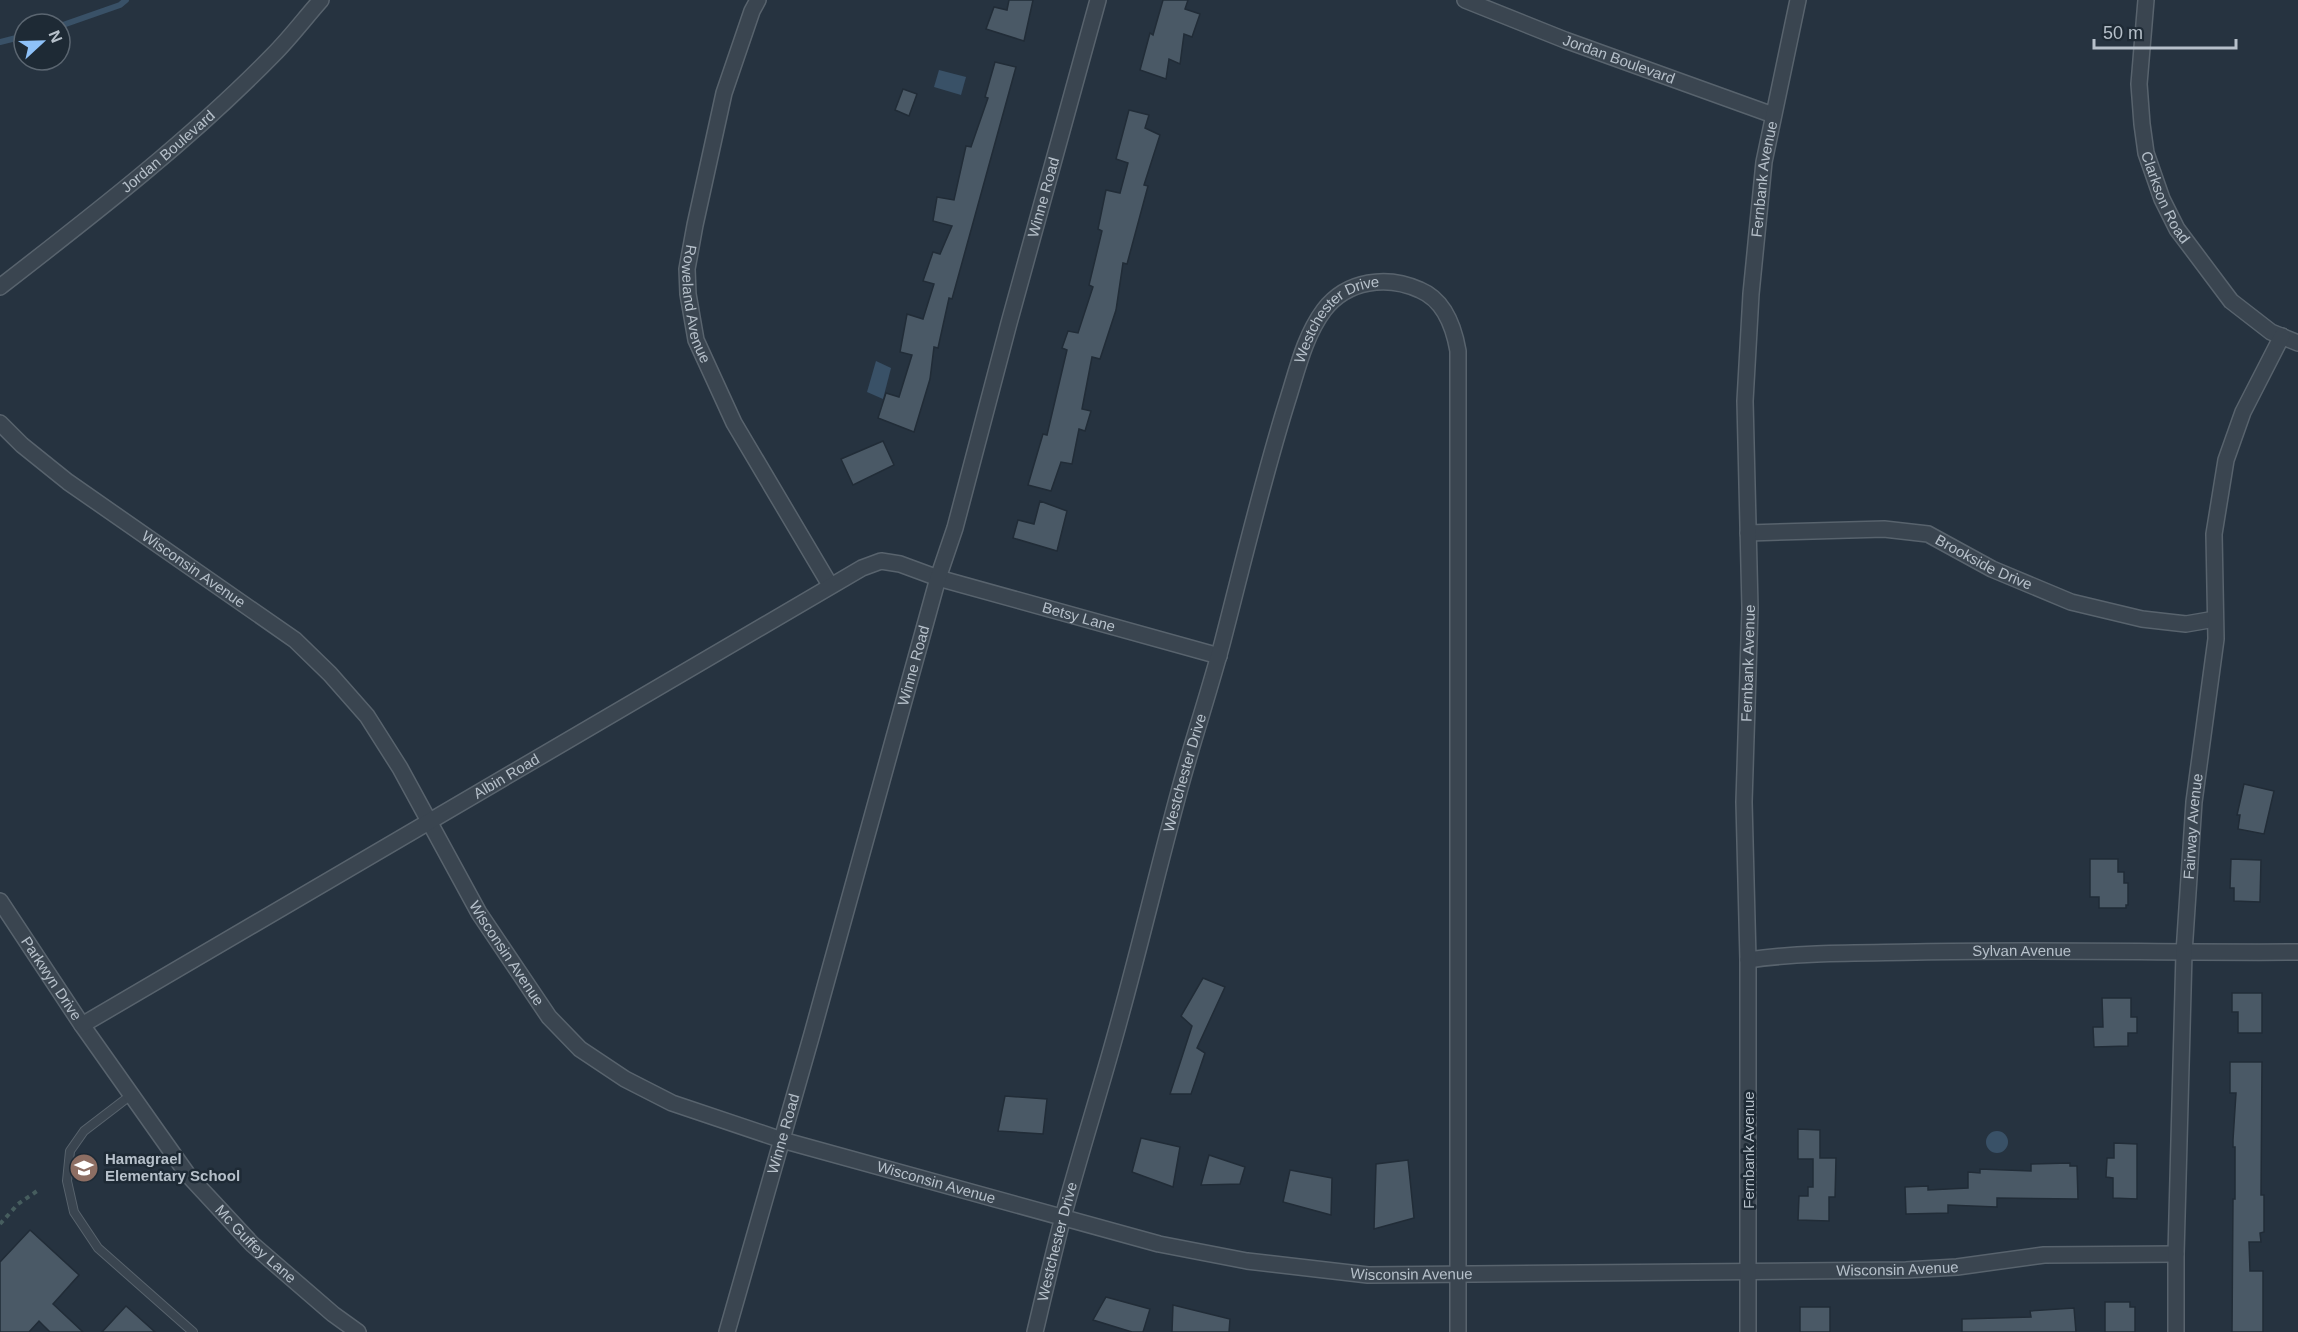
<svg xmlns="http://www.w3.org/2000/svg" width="2298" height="1332" viewBox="0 0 2298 1332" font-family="Helvetica,sans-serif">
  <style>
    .water { fill: #395167 }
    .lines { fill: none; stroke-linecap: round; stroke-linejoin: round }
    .stream { stroke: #395167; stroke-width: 6 }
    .building { fill: #4a5966; stroke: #212c37; stroke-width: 1.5 }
    .lane-casing { stroke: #58636d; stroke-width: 10 }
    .street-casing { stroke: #58636d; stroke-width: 18 }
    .path { stroke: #465d5e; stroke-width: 4; stroke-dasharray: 4.5 4.5; stroke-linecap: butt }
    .lane { stroke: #3a4550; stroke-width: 8 }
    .street { stroke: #3a4550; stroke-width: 15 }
    .labels { text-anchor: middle; stroke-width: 5; stroke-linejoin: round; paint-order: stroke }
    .street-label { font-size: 15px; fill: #b6c0ca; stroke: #1e2a35 }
    .poi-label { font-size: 15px; font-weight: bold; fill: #b6c0ca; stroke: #1e2a35; text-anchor: start }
  </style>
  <rect width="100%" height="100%" fill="#263340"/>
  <!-- water -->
  <g class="water">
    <polygon points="939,70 966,77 961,95 934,87"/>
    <polygon points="876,361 891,368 883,399 867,392"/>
    <circle cx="1997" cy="1142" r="11"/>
  </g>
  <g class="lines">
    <!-- stream -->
    <g class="stream">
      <polyline points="60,26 120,5 126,0"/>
      <polyline points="0,42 24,36"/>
    </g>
  </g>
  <!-- building -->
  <g class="building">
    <polygon points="1009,0 1033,0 1024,41 986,29 994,7 1007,10"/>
    <polygon points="1163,0 1188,0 1185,9 1200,14 1192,37 1184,34 1180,64 1169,59 1166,79 1140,70 1150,33 1153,35"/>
    <polygon points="995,62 1016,67 952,299 949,298 938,348 934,347 930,379 914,432 878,418 886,393 899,397 912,355 900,352 907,314 923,319 934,284 923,281 933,252 940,254 952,226 933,221 937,197 954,200 966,146 971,147 988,98 985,97"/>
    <polygon points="903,89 917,94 909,116 895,110"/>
    <polygon points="1129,110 1149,115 1145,128 1160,135 1144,185 1148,186 1127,264 1123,263 1116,310 1100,359 1092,357 1082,409 1091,411 1085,431 1079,429 1072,464 1061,462 1051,491 1028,485 1043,434 1047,435 1067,350 1062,348 1068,331 1078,333 1093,287 1089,285 1102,231 1098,229 1106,190 1120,193 1128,163 1116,159"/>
    <polygon points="883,441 894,465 853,485 841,459"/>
    <polygon points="1040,501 1067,511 1057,551 1013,538 1018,520 1034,524"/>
    <polygon points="2244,784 2274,791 2264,834 2238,829 2240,815 2237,815"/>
    <polygon points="2090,859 2118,859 2118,872 2124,872 2124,883 2128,883 2128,905 2126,905 2126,908 2099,908 2099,897 2090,897"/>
    <polygon points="2231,859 2261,860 2260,902 2234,901 2234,888 2230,888"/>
    <polygon points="1203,978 1225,987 1197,1048 1205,1053 1191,1094 1170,1094 1192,1026 1181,1016"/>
    <polygon points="2232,993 2262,993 2262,1033 2238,1033 2238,1012 2232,1012"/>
    <polygon points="2102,998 2131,998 2131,1017 2137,1017 2137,1033 2128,1033 2128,1046 2094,1047 2093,1027 2103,1027"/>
    <polygon points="2230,1062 2262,1062 2261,1195 2264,1195 2264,1232 2260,1233 2261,1242 2249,1242 2250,1271 2263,1271 2263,1332 2232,1332 2233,1199 2235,1199 2235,1147 2233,1147 2233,1140 2236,1093 2230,1093"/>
    <polygon points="1005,1096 1047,1099 1043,1134 998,1131"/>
    <polygon points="1798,1129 1820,1130 1820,1158 1836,1158 1835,1197 1829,1197 1829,1221 1798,1220 1799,1196 1808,1196 1808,1187 1813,1187 1813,1159 1798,1159"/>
    <polygon points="1141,1138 1180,1147 1173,1187 1132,1172"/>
    <polygon points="2114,1143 2137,1144 2137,1199 2113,1198 2113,1178 2106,1177 2107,1158 2114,1158"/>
    <polygon points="1209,1155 1245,1167 1240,1184 1201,1185"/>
    <polygon points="1408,1160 1414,1218 1374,1229 1376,1164"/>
    <polygon points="2070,1163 2070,1166 2077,1166 2078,1199 1997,1198 1997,1207 1948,1205 1948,1213 1906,1214 1905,1187 1928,1186 1928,1190 1968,1188 1968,1172 1980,1173 1980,1169 2031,1171 2031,1164"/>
    <polygon points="1290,1170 1332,1178 1331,1215 1283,1202"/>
    <polygon points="30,1230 79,1275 53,1304 83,1332 50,1332 39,1321 29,1332 0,1332 0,1262"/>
    <polygon points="1106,1297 1150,1309 1143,1332 1132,1332 1093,1320"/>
    <polygon points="2105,1302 2130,1302 2130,1307 2135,1307 2135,1332 2105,1332"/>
    <polygon points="1173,1305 1230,1319 1229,1332 1172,1332"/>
    <polygon points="126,1306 155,1332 102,1332"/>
    <rect x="1800" y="1307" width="30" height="25"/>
    <polygon points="2074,1308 2076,1332 1962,1332 1962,1319 2031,1317 2030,1311"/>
  </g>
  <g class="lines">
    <!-- lane casing -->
    <g class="lane-casing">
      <polyline id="lane" points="131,1095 84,1131 70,1151 67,1181 74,1212 98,1248 193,1332"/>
    </g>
    <!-- street casing -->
    <g class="street-casing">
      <g id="street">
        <path id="s1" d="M758,0L752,11L724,93L695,225L687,269L688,294L696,340L734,423L830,585"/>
        <path id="s2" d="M1465,0L1565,40L1773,115"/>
        <path id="s3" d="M2146,0L2139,84L2142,124L2146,153L2162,199L2177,229L2231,301L2271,332L2298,343"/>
        <path id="s4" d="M0,287C94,214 190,140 273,55C290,38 305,18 321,0"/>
        <path id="s5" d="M0,423L22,445L68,482L295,640L330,674L367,716L400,768L479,913L549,1017L580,1049L625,1079L672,1103L782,1140L1159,1244L1247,1261L1368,1275L1906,1270L1957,1267L2044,1255L2176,1254"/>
        <path id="s6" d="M1748,533L1884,529L1928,534L1992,569L2071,602L2142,619L2186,624L2215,619"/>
        <path id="s7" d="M0,901L82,1025L188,1175L252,1244L333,1314L358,1332"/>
        <path id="s8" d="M1748,960C1804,952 1860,953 1916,952C2043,949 2171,953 2298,952"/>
        <path id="s9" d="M82,1025L862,568L881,561L900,564L938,578L1219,656"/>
        <path id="s10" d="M727,1332L812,1034L938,578L955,528L1009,323L1098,0"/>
        <path id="s11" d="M1035,1332C1044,1294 1053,1255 1063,1217C1081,1150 1102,1085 1120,1018C1141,942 1159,865 1180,788C1193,740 1209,692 1222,644C1243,563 1262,482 1287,402C1297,371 1304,337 1324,310C1347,280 1387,275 1420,290C1444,300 1454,328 1458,351V1332"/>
        <path id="s12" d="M1748,1332V960L1744,802L1750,608L1745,401L1751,294L1764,162L1798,0"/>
        <path id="s13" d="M2176,1332V1254L2184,953L2194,802L2216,639L2214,534L2226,460L2243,412L2282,336"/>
      </g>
    </g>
    <!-- path -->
    <polyline class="path" points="0,1224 18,1204 37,1191"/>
    <!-- lane -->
    <use href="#lane" class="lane"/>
    <!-- street -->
    <use href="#street" class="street"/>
  </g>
  <!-- icons -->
  <defs>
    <g id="school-disc" transform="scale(1.5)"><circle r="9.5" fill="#8d6e63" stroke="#1e2a35"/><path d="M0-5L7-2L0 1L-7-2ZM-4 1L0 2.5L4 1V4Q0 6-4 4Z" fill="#fff"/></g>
  </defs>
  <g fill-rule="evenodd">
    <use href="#school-disc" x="84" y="1168"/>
  </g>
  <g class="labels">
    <!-- street labels -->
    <g class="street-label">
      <text dy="5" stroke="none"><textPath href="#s2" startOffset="165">Jordan Boulevard</textPath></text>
      <text dy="5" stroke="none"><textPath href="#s4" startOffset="216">Jordan Boulevard</textPath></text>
      <text dy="5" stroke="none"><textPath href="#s12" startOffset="1154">Fernbank Avenue</textPath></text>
      <text dy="5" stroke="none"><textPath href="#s3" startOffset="202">Clarkson Road</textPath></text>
      <text dy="5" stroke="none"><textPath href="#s10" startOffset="1178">Winne Road</textPath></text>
      <text dy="5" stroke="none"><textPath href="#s1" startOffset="315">Roweland Avenue</textPath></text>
      <text dy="5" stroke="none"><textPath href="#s11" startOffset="1066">Westchester Drive</textPath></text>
      <text dy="5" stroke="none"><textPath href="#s6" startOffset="243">Brookside Drive</textPath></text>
      <text dy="5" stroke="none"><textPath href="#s5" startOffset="243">Wisconsin Avenue</textPath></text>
      <text dy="5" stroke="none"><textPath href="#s9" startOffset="1130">Betsy Lane</textPath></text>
      <text dy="5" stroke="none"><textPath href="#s12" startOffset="669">Fernbank Avenue</textPath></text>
      <text dy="5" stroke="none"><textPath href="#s10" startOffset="692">Winne Road</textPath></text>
      <text dy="5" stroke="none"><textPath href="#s11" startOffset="579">Westchester Drive</textPath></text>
      <text dy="5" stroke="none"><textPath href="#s9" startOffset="492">Albin Road</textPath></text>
      <text dy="5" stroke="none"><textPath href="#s13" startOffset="506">Fairway Avenue</textPath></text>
      <text dy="5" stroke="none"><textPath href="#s8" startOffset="274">Sylvan Avenue</textPath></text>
      <text dy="5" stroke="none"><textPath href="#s5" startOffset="747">Wisconsin Avenue</textPath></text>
      <text dy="5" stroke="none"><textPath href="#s7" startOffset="93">Parkwyn Drive</textPath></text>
      <text dy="5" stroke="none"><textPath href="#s10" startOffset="206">Winne Road</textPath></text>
      <text transform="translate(1749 1150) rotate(-90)" y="5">Fernbank Avenue</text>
      <text dy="5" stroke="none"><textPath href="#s5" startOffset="1251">Wisconsin Avenue</textPath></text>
      <text dy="5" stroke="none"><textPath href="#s11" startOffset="93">Westchester Drive</textPath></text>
      <text dy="5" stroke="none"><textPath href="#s7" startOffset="429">Mc Guffey Lane</textPath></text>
      <text dy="5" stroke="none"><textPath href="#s5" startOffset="2223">Wisconsin Avenue</textPath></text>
      <text dy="5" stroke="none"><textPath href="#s5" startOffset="1737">Wisconsin Avenue</textPath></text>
    </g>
    <!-- poi labels -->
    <g class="poi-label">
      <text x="105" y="1164">Hamagrael<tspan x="105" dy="17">Elementary School</tspan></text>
    </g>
  </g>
  <!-- north arrow -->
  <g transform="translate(42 42) rotate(68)"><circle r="28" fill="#1e2a35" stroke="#5b6671" stroke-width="1.5"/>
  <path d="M0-4.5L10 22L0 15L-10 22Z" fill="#8ec1f8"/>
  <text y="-9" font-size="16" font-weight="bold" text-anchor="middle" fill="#b6c0ca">N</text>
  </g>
  <!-- scale -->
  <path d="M2094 39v9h142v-9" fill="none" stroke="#b6c0ca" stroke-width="3"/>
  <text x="2103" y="39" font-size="18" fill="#b6c0ca" stroke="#1e2a35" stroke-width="4.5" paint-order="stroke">50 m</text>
</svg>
